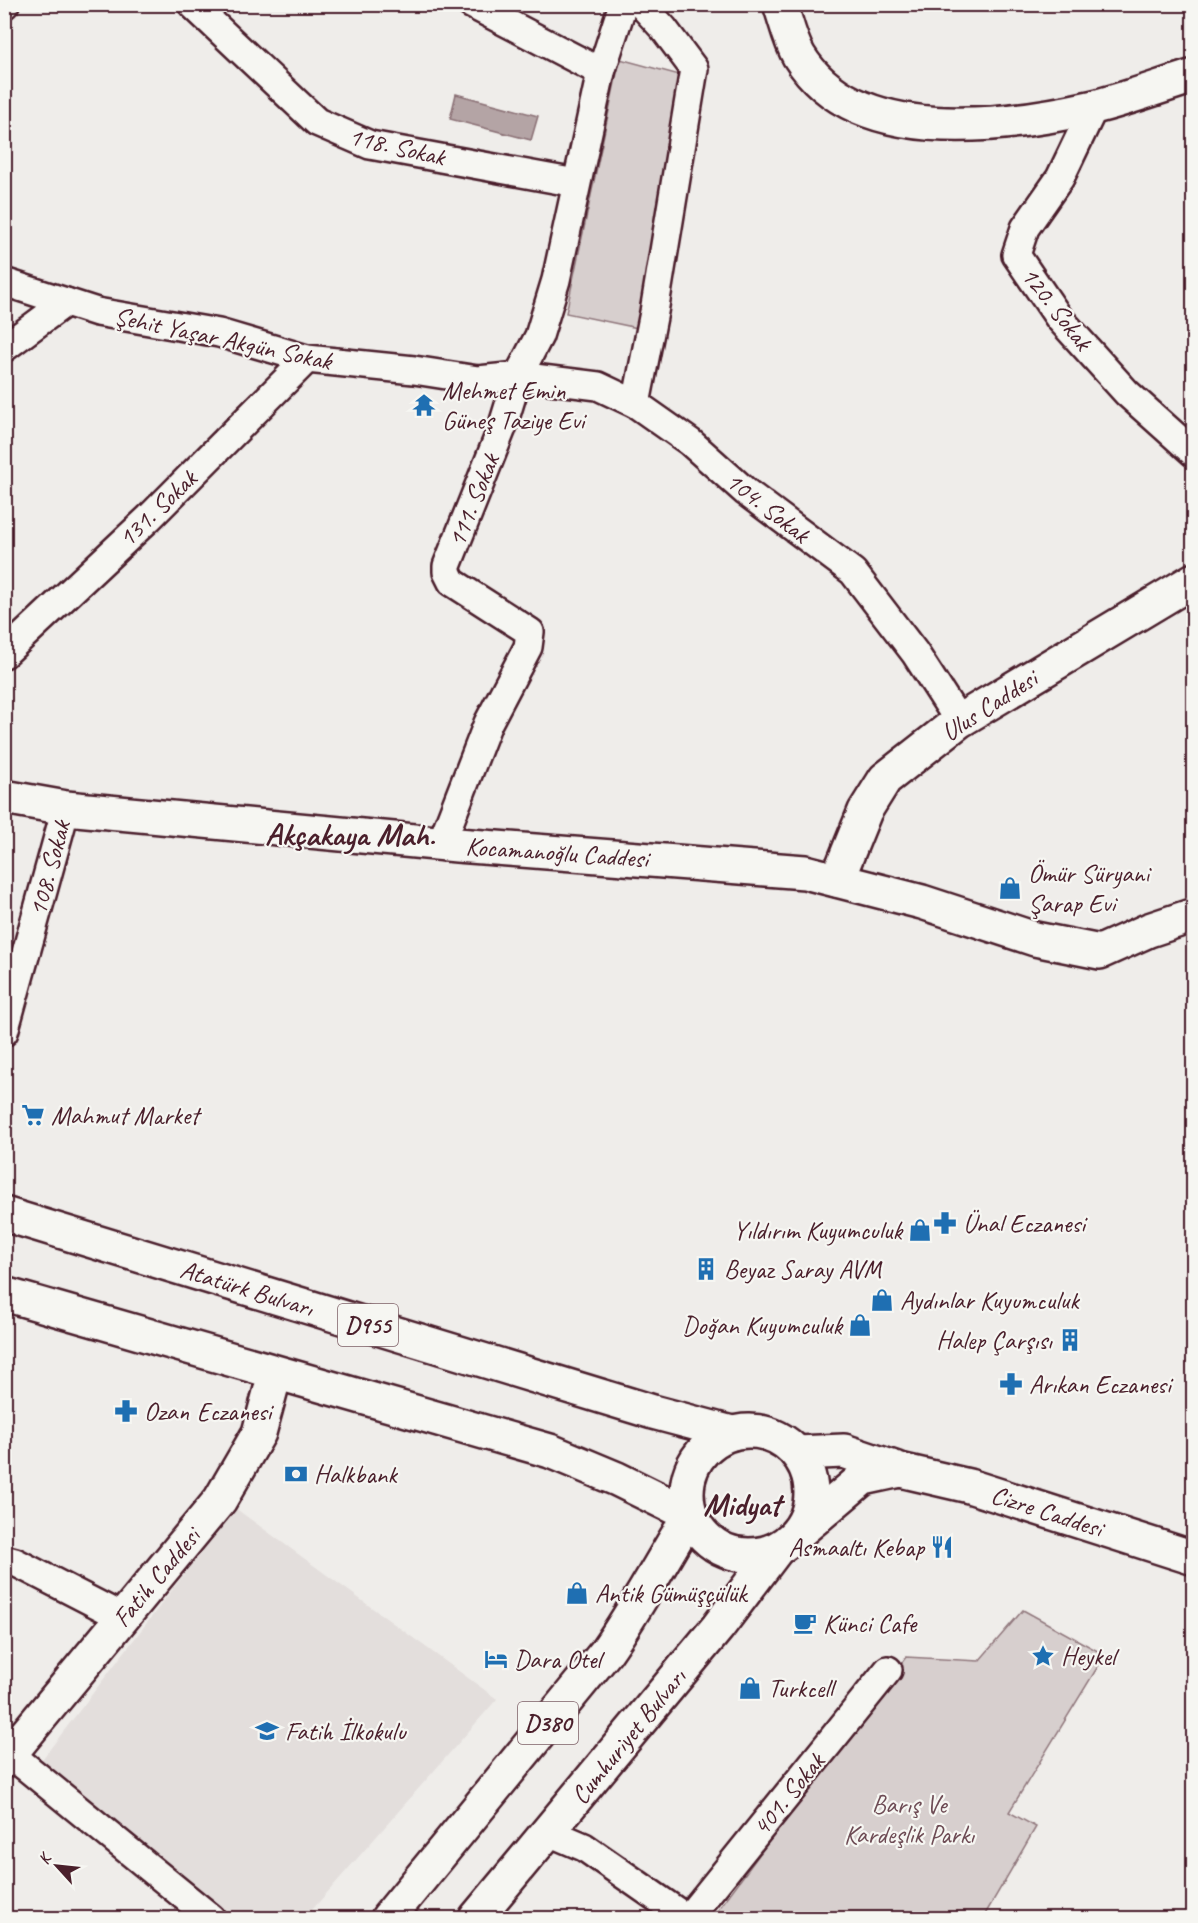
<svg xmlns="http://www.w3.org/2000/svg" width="1198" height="1923" viewBox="0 0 1198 1923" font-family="Caveat,sans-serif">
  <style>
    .built { fill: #e3dedc }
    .green { fill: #d7cfce; stroke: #90777c; stroke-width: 1.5 }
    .water { fill: #b4a4a5; stroke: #8a6f74; stroke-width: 1.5 }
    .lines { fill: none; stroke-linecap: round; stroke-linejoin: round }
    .street-casing { stroke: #4a1f2b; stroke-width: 32 }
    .secondary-casing { stroke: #4a1f2b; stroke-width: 38 }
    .primary-casing { stroke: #4a1f2b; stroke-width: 38 }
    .street { stroke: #f6f6f2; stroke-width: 27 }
    .secondary { stroke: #f6f6f2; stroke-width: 33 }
    .primary { stroke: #f6f6f2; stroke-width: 33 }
    .labels { text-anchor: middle; stroke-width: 4.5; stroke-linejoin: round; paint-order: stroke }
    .shield { fill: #f6f6f2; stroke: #7e6067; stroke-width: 1.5 }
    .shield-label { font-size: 24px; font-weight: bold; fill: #4a1f2b }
    .street-label { font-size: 26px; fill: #4a1f2b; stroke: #f6f6f2 }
    .poi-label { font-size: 26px; fill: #4a1f2b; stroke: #f6f6f2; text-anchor: start }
    .park-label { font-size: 26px; fill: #6d4b54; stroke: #f6f6f2 }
    .district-label { font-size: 32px; font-weight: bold; fill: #4a1f2b; stroke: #f6f6f2 }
  </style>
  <rect width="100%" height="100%" fill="#efedea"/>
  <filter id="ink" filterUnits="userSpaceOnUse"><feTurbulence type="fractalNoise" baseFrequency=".0167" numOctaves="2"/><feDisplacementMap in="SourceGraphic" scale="12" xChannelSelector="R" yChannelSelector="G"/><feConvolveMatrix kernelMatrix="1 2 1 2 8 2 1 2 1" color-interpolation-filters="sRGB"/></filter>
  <g filter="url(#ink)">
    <!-- built -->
    <polygon class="built" points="235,1508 497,1699 305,1918 233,1918 40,1762"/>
    <!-- green -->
    <g class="green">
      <polygon points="620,59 687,77 638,328 566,313"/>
      <polygon points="1023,1610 1105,1655 1009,1812 1036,1827 983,1918 722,1918 715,1914 906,1657 979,1661"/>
    </g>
    <!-- water -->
    <polygon class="water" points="456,94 538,116 531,140 450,119"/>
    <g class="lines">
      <!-- street casing -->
      <g class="street-casing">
        <g id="street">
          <polyline points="192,4 317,122 370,145 576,183"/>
          <polyline points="471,4 601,72"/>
          <polyline points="4,5 5,4"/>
          <polyline points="1094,107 1060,178 1025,228 1016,255 1059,318 1127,393 1194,453"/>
          <polyline points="4,282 97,312 219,333 307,359 414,370 478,380 518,376 598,386 636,404 690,442 746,492 853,572 915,653 959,721"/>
          <polyline points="4,348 66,302"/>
          <polyline points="636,404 654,312 694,69 664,29 641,4"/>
          <polyline points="4,654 149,518 307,359"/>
          <polyline points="441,844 488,723 528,647 530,632 452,582 447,572 447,566 502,428 518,376 539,336 556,280 601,72 623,4"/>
          <polyline points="4,1032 66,808"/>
          <polyline points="4,1559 15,1562 122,1617"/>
          <polyline points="10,1754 211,1918"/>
          <polyline points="549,1832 584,1847 686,1918"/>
          <polyline points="688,1918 888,1670"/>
        </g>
      </g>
      <!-- secondary casing -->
      <g class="secondary-casing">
        <g id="secondary">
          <path d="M780,4C786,21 790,41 799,56C856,148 1005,127 1094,107C1127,99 1161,86 1194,76"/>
          <polyline points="4,797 66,808 457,845 805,872 922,902 1035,939 1100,952 1149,930 1194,915"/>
          <polyline points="837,880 865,811 885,779 959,721 1194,580"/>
          <polyline points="4,1761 220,1500 259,1433 275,1374"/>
        </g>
      </g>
      <!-- primary casing -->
      <g class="primary-casing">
        <g id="primary">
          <polyline points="4,1214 653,1412 732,1433"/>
          <path d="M4,1294L550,1451L617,1479L690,1515C662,1560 637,1608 606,1652L388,1918"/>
          <circle cx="749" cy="1493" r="62"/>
          <polyline points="797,1453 844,1451 900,1470 863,1478 799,1532"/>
          <polyline points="900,1470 969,1486 1194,1558"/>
          <polyline points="476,1918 718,1627 777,1549"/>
        </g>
      </g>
      <!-- street -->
      <use href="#street" class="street"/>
      <!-- secondary -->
      <use href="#secondary" class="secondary"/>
      <!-- primary -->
      <use href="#primary" class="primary"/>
    </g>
  </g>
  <!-- icons -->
  <defs>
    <g id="temple-bare" transform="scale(1.8)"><path d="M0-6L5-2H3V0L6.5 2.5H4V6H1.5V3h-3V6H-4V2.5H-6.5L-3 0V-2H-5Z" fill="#1f6fb2" stroke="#f6f6f2" stroke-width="2.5" paint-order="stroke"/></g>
    <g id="shop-bare" transform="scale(1.8)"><path d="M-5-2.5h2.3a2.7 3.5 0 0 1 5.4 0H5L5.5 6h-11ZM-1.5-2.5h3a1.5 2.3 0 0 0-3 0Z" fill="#1f6fb2" stroke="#f6f6f2" stroke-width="2.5" paint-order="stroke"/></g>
    <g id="supermarket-bare" transform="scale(1.8)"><path d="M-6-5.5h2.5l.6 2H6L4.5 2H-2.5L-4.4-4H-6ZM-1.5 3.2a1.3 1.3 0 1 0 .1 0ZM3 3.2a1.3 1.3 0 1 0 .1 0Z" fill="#1f6fb2" stroke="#f6f6f2" stroke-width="2.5" paint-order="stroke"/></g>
    <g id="pharmacy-bare" transform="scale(1.8)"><path d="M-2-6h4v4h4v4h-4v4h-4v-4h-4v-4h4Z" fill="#1f6fb2" stroke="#f6f6f2" stroke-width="2.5" paint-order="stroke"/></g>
    <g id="building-bare" transform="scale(1.8)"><path d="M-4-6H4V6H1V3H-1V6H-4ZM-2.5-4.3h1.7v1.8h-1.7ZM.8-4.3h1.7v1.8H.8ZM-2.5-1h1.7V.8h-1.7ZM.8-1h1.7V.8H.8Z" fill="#1f6fb2" stroke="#f6f6f2" stroke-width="2.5" paint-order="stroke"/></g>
    <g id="bank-bare" transform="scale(1.8)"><path d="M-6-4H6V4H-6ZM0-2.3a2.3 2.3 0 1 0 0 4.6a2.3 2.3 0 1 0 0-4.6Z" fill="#1f6fb2" stroke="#f6f6f2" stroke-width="2.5" paint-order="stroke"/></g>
    <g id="restaurant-bare" transform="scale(1.8)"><path d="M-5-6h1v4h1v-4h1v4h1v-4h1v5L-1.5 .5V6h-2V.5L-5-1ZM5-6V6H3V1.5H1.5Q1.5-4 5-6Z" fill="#1f6fb2" stroke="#f6f6f2" stroke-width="2.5" paint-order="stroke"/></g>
    <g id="cafe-bare" transform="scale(1.8)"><path d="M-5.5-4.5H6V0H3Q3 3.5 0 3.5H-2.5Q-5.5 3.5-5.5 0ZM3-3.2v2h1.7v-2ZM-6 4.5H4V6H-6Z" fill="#1f6fb2" stroke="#f6f6f2" stroke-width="2.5" paint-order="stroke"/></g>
    <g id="sight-bare" transform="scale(1.8)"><path d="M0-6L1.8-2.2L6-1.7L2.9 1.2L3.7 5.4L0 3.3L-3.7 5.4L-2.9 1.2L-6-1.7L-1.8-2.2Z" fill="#1f6fb2" stroke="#f6f6f2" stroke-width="2.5" paint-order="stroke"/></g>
    <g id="hotel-bare" transform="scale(1.8)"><path d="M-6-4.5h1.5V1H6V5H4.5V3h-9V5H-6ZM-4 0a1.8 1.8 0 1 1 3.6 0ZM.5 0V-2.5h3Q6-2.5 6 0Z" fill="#1f6fb2" stroke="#f6f6f2" stroke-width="2.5" paint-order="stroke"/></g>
    <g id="school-bare" transform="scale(1.8)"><path d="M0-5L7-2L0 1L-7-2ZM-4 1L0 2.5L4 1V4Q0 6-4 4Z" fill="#1f6fb2" stroke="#f6f6f2" stroke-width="2.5" paint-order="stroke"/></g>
  </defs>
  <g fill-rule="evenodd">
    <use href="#temple-bare" x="424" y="405"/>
    <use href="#shop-bare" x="1010" y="888"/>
    <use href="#supermarket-bare" x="33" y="1115"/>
    <use href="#pharmacy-bare" x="945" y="1223"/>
    <use href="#shop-bare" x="920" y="1230"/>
    <use href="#building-bare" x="706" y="1269"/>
    <use href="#shop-bare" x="882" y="1300"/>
    <use href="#shop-bare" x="860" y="1325"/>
    <use href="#building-bare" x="1070" y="1340"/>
    <use href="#pharmacy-bare" x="1011" y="1384"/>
    <use href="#pharmacy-bare" x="126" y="1411"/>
    <use href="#bank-bare" x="296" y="1474"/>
    <use href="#restaurant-bare" x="942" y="1547"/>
    <use href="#shop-bare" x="577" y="1593"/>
    <use href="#cafe-bare" x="805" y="1623"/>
    <use href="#sight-bare" x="1043" y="1656"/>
    <use href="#hotel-bare" x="496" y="1659"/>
    <use href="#shop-bare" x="750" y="1688"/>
    <use href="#school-bare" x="267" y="1731"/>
  </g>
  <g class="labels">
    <!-- shield labels -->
    <g class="shield">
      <rect x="338" y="1304" width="60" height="42" rx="4.5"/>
      <rect x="518" y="1702" width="60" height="42" rx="4.5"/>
    </g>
    <g class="shield-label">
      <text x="368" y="1333">D955</text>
      <text x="548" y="1731">D380</text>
    </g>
    <!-- street labels -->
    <g class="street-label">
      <text transform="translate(397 146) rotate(13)" y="9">118. Sokak</text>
      <text transform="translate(1057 308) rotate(52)" y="9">120. Sokak</text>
      <text transform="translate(223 338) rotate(12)" y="9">Şehit Yaşar Akgün Sokak</text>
      <text transform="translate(473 500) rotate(-68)" y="9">111. Sokak</text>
      <text transform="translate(768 507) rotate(38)" y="9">104. Sokak</text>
      <text transform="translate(157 508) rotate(-44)" y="9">131. Sokak</text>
      <text transform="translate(989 705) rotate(-33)" y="9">Ulus Caddesi</text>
      <text transform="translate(557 852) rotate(4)" y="9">Kocamanoğlu Caddesi</text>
      <text transform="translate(49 868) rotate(-75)" y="9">108. Sokak</text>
      <text transform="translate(247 1288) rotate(17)" y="9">Atatürk Bulvarı</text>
      <text transform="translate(1047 1511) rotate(18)" y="9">Cizre Caddesi</text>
      <text transform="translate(156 1577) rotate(-50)" y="9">Fatih Caddesi</text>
      <text transform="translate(628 1736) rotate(-51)" y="9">Cumhuriyet Bulvarı</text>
      <text transform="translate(788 1794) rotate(-51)" y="9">401. Sokak</text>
    </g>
    <!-- poi labels -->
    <g class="poi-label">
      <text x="442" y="399">Mehmet Emin<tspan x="442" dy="30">Güneş Taziye Evi</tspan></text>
      <text x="1028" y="882">Ömür Süryani<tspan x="1028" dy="30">Şarap Evi</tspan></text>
      <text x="51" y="1124">Mahmut Market</text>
      <text x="963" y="1232">Ünal Eczanesi</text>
      <text x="902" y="1239" text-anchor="end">Yıldırım Kuyumculuk</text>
      <text x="724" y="1278">Beyaz Saray AVM</text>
      <text x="900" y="1309">Aydınlar Kuyumculuk</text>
      <text x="842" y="1334" text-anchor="end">Doğan Kuyumculuk</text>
      <text x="1052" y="1349" text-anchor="end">Halep Çarşısı</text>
      <text x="1029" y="1393">Arıkan Eczanesi</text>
      <text x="144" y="1420">Ozan Eczanesi</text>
      <text x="314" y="1483">Halkbank</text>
      <text x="924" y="1556" text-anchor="end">Asmaaltı Kebap</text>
      <text x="595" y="1602">Antik Gümüşçülük</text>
      <text x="823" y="1632">Künci Cafe</text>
      <text x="1061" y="1665">Heykel</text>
      <text x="514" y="1668">Dara Otel</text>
      <text x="768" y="1697">Turkcell</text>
      <text x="285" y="1740">Fatih İlkokulu</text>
    </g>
    <!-- park labels -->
    <g class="park-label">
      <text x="909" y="1813">Barış Ve<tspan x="909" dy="30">Kardeşlik Parkı</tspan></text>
    </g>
    <!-- district labels -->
    <g class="district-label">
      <text x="350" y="845">Akçakaya Mah.</text>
      <text x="742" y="1515">Midyat</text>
    </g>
  </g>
  <!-- margin -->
  <rect width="1198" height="1923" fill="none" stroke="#f6f6f2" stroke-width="24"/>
  <rect x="12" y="12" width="1174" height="1899" fill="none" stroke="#4a1f2b" stroke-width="2" filter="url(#ink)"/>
  <!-- north arrow -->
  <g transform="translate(57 1866) rotate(297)" stroke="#f6f6f2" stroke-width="4.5" paint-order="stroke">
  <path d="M0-4.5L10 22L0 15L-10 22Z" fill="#4a1f2b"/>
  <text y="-9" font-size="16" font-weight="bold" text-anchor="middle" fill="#4a1f2b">K</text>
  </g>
</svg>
